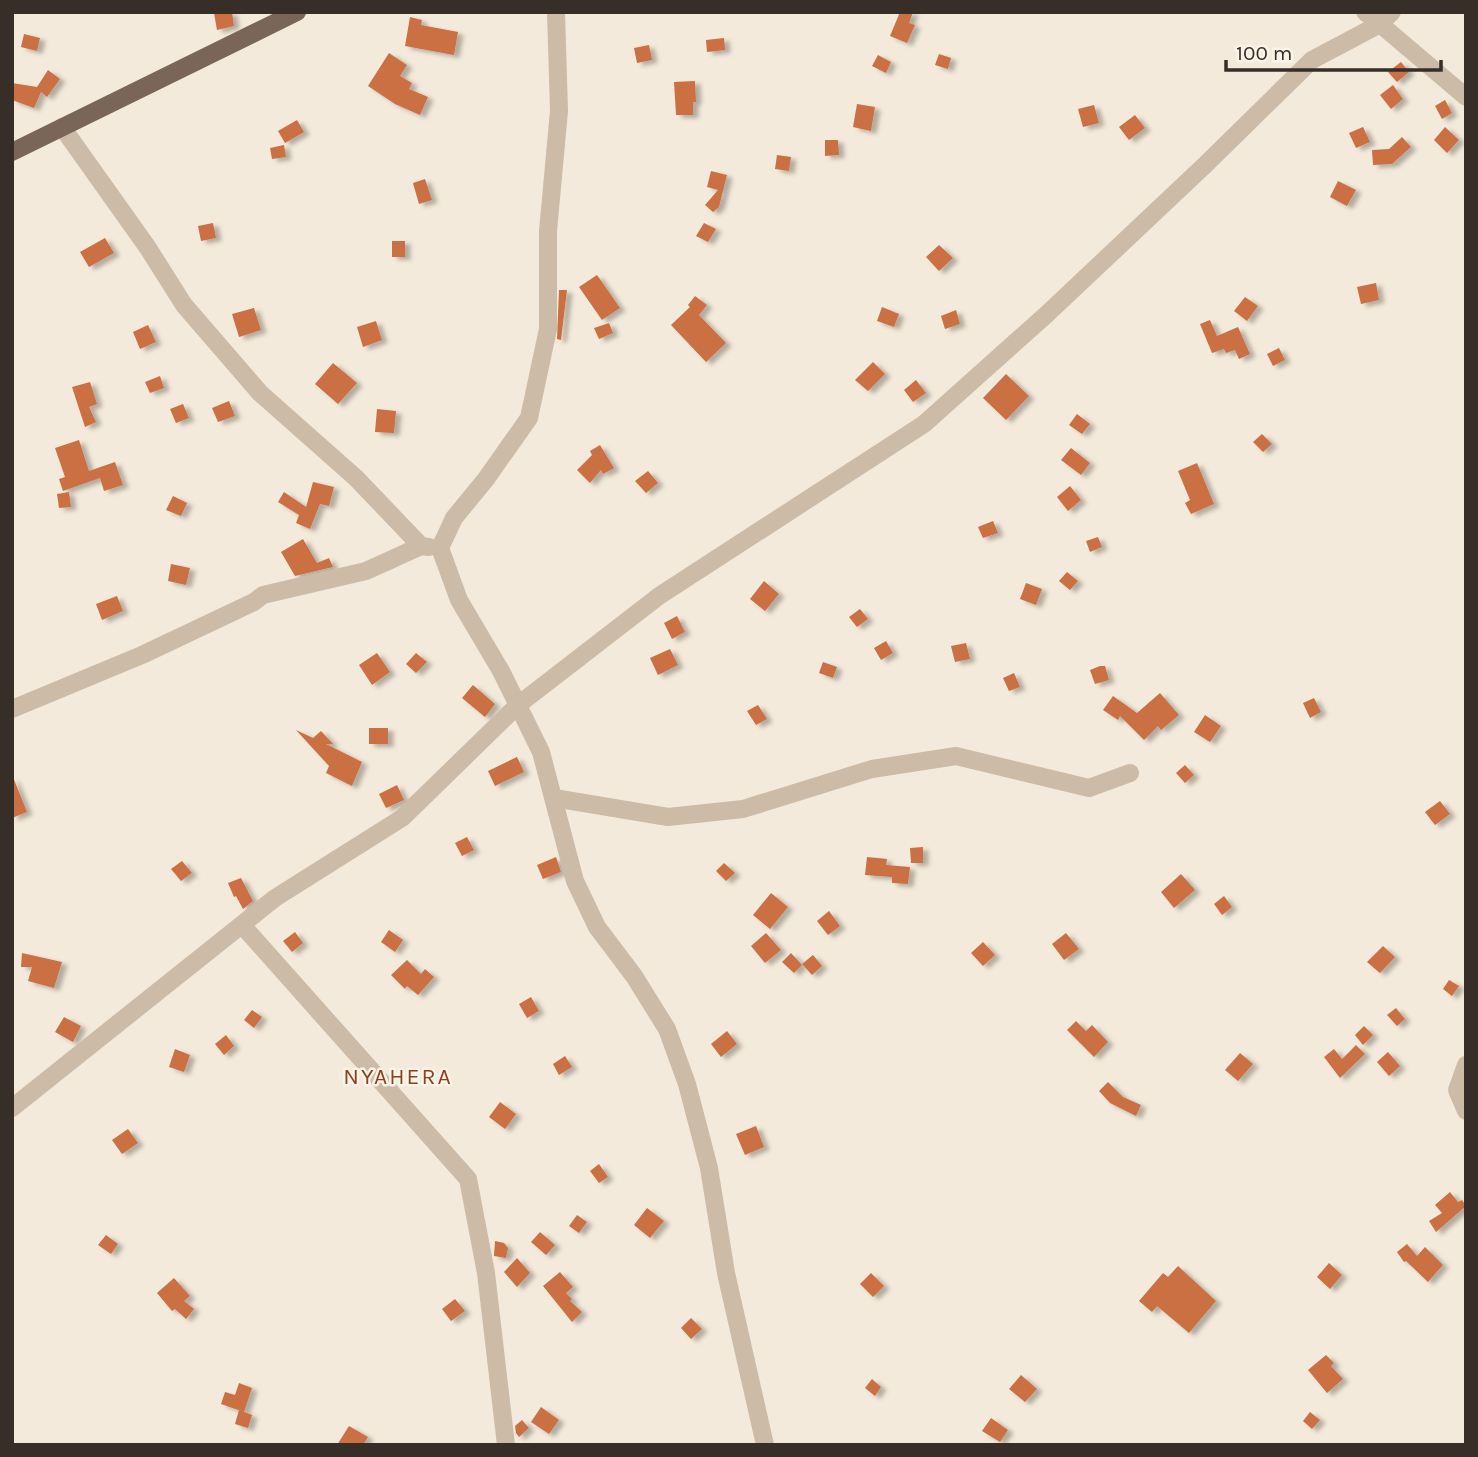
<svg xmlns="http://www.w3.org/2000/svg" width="1478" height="1457" viewBox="0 0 1478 1457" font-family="Karla,sans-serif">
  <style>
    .building { fill: #ca6f42; filter: url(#shadow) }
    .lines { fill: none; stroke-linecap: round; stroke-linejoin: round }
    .minor { stroke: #cbbba7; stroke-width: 18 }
    .major { stroke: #7a6658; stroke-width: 18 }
    .labels { text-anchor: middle; stroke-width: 5; stroke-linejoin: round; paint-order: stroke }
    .quarter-label { font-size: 23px; letter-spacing: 2px; fill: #89411e; stroke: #faf3e8 }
  </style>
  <defs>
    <filter id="shadow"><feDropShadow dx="5.5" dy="3" stdDeviation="2" flood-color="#0004"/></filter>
  </defs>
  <rect width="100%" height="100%" fill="#f3eadb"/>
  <!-- building -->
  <g class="building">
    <polygon points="232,12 234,26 217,30 214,13"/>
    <polygon points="900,12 913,12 909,23 915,25 907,43 890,36"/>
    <polygon points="410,17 422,20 421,25 458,32 454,55 405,46"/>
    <polygon points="24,34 40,38 37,51 21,47"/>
    <polygon points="724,38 725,50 707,52 706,40"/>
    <polygon points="649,45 652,60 637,63 634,48"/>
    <polygon points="389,53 407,65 400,76 412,83 409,89 428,97 420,115 395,104 368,86"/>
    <polygon points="939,54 951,58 948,69 935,65"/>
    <polygon points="878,55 891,62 886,73 872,66"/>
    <polygon points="1401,62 1409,72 1397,82 1388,72"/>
    <polygon points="48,70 60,79 47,97 41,92 34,108 12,100 12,83 37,87"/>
    <polygon points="695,81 696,102 693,102 693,115 676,115 674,82"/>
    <polygon points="1393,85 1403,99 1391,109 1380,95"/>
    <polygon points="1445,100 1452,113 1442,119 1435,106"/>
    <polygon points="857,104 875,107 871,131 853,127"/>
    <polygon points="1094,105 1099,123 1083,127 1078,109"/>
    <polygon points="1135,115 1145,128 1129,140 1119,127"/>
    <polygon points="297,120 304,132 285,143 278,131"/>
    <polygon points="1363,127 1370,142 1356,148 1349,133"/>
    <polygon points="1445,127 1459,140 1447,153 1434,140"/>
    <polygon points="1402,137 1411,147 1392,164 1373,165 1372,150 1389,149"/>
    <polygon points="825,140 838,140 839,155 825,156"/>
    <polygon points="284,145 286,157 272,159 270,148"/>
    <polygon points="777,155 791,157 789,171 775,169"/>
    <polygon points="711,171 727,175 719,207 713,212 705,205 718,190 707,187"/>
    <polygon points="425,179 432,200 419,204 413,183"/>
    <polygon points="1338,181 1356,190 1347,206 1330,197"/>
    <polygon points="213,223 216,238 201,241 198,226"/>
    <polygon points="704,223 716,229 708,242 696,236"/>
    <polygon points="105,238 114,253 89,267 80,252"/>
    <rect x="392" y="241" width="13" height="16"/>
    <polygon points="939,245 953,258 939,271 926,257"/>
    <polygon points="597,275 620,308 602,320 579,287"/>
    <polygon points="1376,283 1379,300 1361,304 1357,287"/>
    <polygon points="559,290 567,290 561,340 557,339"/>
    <polygon points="695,296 707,305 699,315 726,343 706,362 671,325 690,307 688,305"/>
    <polygon points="1245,297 1258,306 1247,321 1234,311"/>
    <polygon points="882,307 899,314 894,327 877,321"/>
    <polygon points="254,308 261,330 239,337 232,314"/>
    <polygon points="956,310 960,324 945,329 941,316"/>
    <polygon points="1210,320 1217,336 1238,327 1250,354 1239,359 1235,350 1226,353 1224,349 1212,353 1200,324"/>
    <polygon points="376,321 382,340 363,347 357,327"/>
    <polygon points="609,323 613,333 599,339 594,328"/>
    <polygon points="148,325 156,342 140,349 133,332"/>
    <polygon points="1279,348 1285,360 1273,366 1267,354"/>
    <polygon points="873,362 885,374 868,391 855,380"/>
    <polygon points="333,363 357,383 338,404 315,384"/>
    <polygon points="1006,374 1029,396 1006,420 983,398"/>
    <polygon points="160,376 164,388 150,393 145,382"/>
    <polygon points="916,380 926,393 913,402 904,390"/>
    <polygon points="90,382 97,404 89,407 96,422 85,427 72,387"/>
    <polygon points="229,401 235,416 218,422 212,408"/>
    <polygon points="183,404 189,418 176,423 170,409"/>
    <polygon points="377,409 396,411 394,433 375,432"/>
    <polygon points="1077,414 1090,424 1082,434 1069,425"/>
    <polygon points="1262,434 1272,444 1263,452 1253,442"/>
    <polygon points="79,440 89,471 115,462 123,485 104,491 100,478 63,491 59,479 65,477 55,448"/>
    <polygon points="600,445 614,468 603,474 601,470 590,483 577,470 592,455 590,451"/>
    <polygon points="1071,448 1090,463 1081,475 1061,460"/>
    <polygon points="1197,463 1214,504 1191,514 1185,503 1190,500 1178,471"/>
    <polygon points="648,471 658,483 646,493 635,481"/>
    <polygon points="313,482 334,487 329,506 320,504 310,529 296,523 299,515 278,502 284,492 306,507"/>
    <polygon points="1070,486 1081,500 1068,511 1057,497"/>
    <polygon points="69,492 71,507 59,508 57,494"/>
    <polygon points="173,496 187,503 181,516 166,510"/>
    <polygon points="993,521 998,533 983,538 978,527"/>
    <polygon points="1098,537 1102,547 1090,552 1086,541"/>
    <polygon points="303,539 317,563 329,558 333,567 295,576 281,552"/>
    <polygon points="171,564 190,568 186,585 168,581"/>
    <polygon points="1067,572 1078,581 1070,590 1059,581"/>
    <polygon points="764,581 779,594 765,611 750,599"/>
    <polygon points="1026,583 1042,589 1036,605 1020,599"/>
    <polygon points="117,596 123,611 102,620 96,604"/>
    <polygon points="860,609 868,619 857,627 849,617"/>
    <polygon points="677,616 685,632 672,639 664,623"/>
    <polygon points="886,641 893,653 881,660 874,648"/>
    <polygon points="966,643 970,659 955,662 951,646"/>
    <polygon points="670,649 678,665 658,675 650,658"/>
    <polygon points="377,653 390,672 372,685 359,665"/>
    <polygon points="416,653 427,662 416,673 406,664"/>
    <polygon points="823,662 837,667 833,678 819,673"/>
    <polygon points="1100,666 1105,666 1109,680 1095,684 1090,670"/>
    <polygon points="1014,673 1020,687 1009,691 1003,678"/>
    <polygon points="473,685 495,704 485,717 462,698"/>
    <polygon points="1160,693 1179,715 1161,730 1158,726 1144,740 1120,716 1118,720 1103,710 1113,696 1137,713"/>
    <polygon points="1314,698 1321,712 1310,718 1303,703"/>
    <polygon points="758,705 767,719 756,725 747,711"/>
    <polygon points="1205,715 1221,726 1210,742 1194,732"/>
    <rect x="369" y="728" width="19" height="16"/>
    <polygon points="296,730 313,738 321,731 333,744 326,744 362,762 352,786 326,773 329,766"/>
    <polygon points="517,757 524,772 495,786 488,771"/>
    <polygon points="1185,765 1194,775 1185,783 1176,773"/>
    <polygon points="13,777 27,812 12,818 12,778"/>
    <polygon points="397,785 404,800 386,808 379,794"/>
    <polygon points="1440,801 1450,814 1435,825 1425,812"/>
    <polygon points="467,837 474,850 462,856 455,843"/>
    <polygon points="923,847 923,863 911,863 910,848"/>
    <polygon points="556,857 561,872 543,879 537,865"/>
    <polygon points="867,857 887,859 886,865 910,867 908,884 892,883 892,877 865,875"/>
    <polygon points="182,861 192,873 181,881 171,869"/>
    <polygon points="724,863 735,873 726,881 716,871"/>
    <polygon points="1181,874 1195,890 1174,908 1161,892"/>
    <polygon points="241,878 253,901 243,909 236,896 234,897 228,883"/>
    <polygon points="771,893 788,907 770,929 753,915"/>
    <polygon points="1224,896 1232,907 1222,915 1214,904"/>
    <polygon points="829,911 840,926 828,935 817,921"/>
    <polygon points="389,930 403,940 395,952 381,942"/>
    <polygon points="295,932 303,943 292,952 283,941"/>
    <polygon points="766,933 781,950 765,963 751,946"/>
    <polygon points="1066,933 1079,949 1064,960 1052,944"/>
    <polygon points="983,942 995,955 983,966 971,953"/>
    <polygon points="1383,946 1395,957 1380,973 1367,962"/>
    <polygon points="22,953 62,962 54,988 28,981 32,967 21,967"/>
    <polygon points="791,953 802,965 794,973 782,962"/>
    <polygon points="813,955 822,966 812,975 802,964"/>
    <polygon points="407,960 421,974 425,969 434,977 418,995 407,986 405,989 391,975"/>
    <polygon points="1449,980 1459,986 1452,996 1443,989"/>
    <polygon points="531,997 539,1011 527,1018 519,1004"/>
    <polygon points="1396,1008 1405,1019 1397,1026 1387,1015"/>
    <polygon points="252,1010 262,1017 254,1028 244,1020"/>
    <polygon points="64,1017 81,1026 73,1042 55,1032"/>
    <polygon points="1076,1021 1086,1031 1092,1025 1108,1042 1094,1057 1067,1030"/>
    <polygon points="1364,1026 1373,1035 1363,1045 1355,1035"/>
    <polygon points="727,1031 737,1044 721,1057 711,1044"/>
    <polygon points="226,1035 234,1046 224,1055 215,1044"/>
    <polygon points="1356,1045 1365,1054 1340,1078 1324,1057 1334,1049 1342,1059"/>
    <polygon points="175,1049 190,1055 184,1072 169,1067"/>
    <polygon points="1388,1052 1400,1066 1389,1076 1377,1062"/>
    <polygon points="1240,1053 1253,1064 1238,1081 1225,1070"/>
    <polygon points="565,1056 572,1067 559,1075 553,1064"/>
    <polygon points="1108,1082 1123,1097 1141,1105 1136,1116 1110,1103 1099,1091"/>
    <polygon points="500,1102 516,1114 505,1129 489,1117"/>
    <polygon points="756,1126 764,1147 745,1155 736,1134"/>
    <polygon points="128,1129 138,1143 122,1154 112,1140"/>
    <polygon points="599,1164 608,1177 599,1183 590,1171"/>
    <polygon points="1450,1192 1458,1202 1462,1200 1466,1206 1436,1232 1429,1221 1442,1213 1435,1205"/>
    <polygon points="647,1208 664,1221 650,1238 634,1225"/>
    <polygon points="577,1215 587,1222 579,1233 569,1226"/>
    <polygon points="540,1232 555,1245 546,1255 531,1242"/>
    <polygon points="106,1235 118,1244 111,1254 98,1245"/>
    <polygon points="495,1241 504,1243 508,1248 506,1258 494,1256"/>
    <polygon points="1407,1244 1417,1256 1425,1247 1443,1265 1428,1282 1406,1261 1404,1262 1397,1252"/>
    <polygon points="517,1258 530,1273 517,1287 504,1272"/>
    <polygon points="1329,1263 1342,1275 1330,1289 1317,1277"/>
    <polygon points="1178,1266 1216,1301 1189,1333 1157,1306 1152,1312 1139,1301 1163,1273 1168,1277"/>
    <polygon points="560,1272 573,1287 566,1293 572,1299 570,1301 582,1312 572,1322 543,1286"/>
    <polygon points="871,1273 884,1286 873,1297 860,1284"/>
    <polygon points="174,1278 190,1296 184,1301 194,1309 186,1319 175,1309 172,1311 157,1293"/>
    <polygon points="455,1299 465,1311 451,1321 442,1309"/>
    <polygon points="691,1318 702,1329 691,1339 681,1328"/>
    <polygon points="1326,1355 1334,1363 1331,1366 1343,1379 1327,1393 1308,1370"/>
    <polygon points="1021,1375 1037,1389 1025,1402 1009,1389"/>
    <polygon points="872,1379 881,1387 875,1396 865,1388"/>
    <polygon points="239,1383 252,1388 244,1412 221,1404 225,1392 235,1395"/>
    <polygon points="541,1407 559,1420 549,1434 531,1422"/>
    <polygon points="239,1410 252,1415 248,1428 235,1424"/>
    <polygon points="1310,1412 1320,1420 1312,1429 1303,1421"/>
    <polygon points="991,1418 1008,1430 1000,1442 982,1431"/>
    <polygon points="522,1420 529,1428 519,1437 516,1433 515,1426"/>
    <polygon points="349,1426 368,1437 363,1445 337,1445"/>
  </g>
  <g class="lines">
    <!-- minor -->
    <g class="minor">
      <polyline points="556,12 559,111 548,231 548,329 529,418 486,479 454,518 440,548 459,600 501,671 541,752 575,881 597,927 634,976 667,1029 687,1084 709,1168 726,1273 765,1445"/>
      <polyline points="1392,12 1380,24 1466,97"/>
      <polyline points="62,127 148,248 184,305 260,393 356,478 421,546"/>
      <polyline points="12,709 142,655 254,602 263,595 366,571 421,546 429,547"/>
      <polyline points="554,798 668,817 743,809 872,769 956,756 1089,788 1130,773"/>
      <polyline points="242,925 468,1179 486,1273 506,1445"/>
      <polyline points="1466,1065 1457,1090 1466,1111"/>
      <polyline points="12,1108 275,898 402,818 518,705 659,596 924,424 1047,314 1205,165 1312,60 1380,24 1365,12"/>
    </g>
    <!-- major -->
    <polyline class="major" points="12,152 297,12"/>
  </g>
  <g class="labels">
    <!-- quarter labels -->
    <g class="quarter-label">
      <text x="398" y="1084">NYAHERA</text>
    </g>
  </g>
  <!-- border -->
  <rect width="1478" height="1457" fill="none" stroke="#372e28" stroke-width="28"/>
  <!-- scale -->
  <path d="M1226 60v10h215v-10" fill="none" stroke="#372e28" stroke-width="3.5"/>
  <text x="1236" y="60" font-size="21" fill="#372e28" stroke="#faf3e8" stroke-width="5" paint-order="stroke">100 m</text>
</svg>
